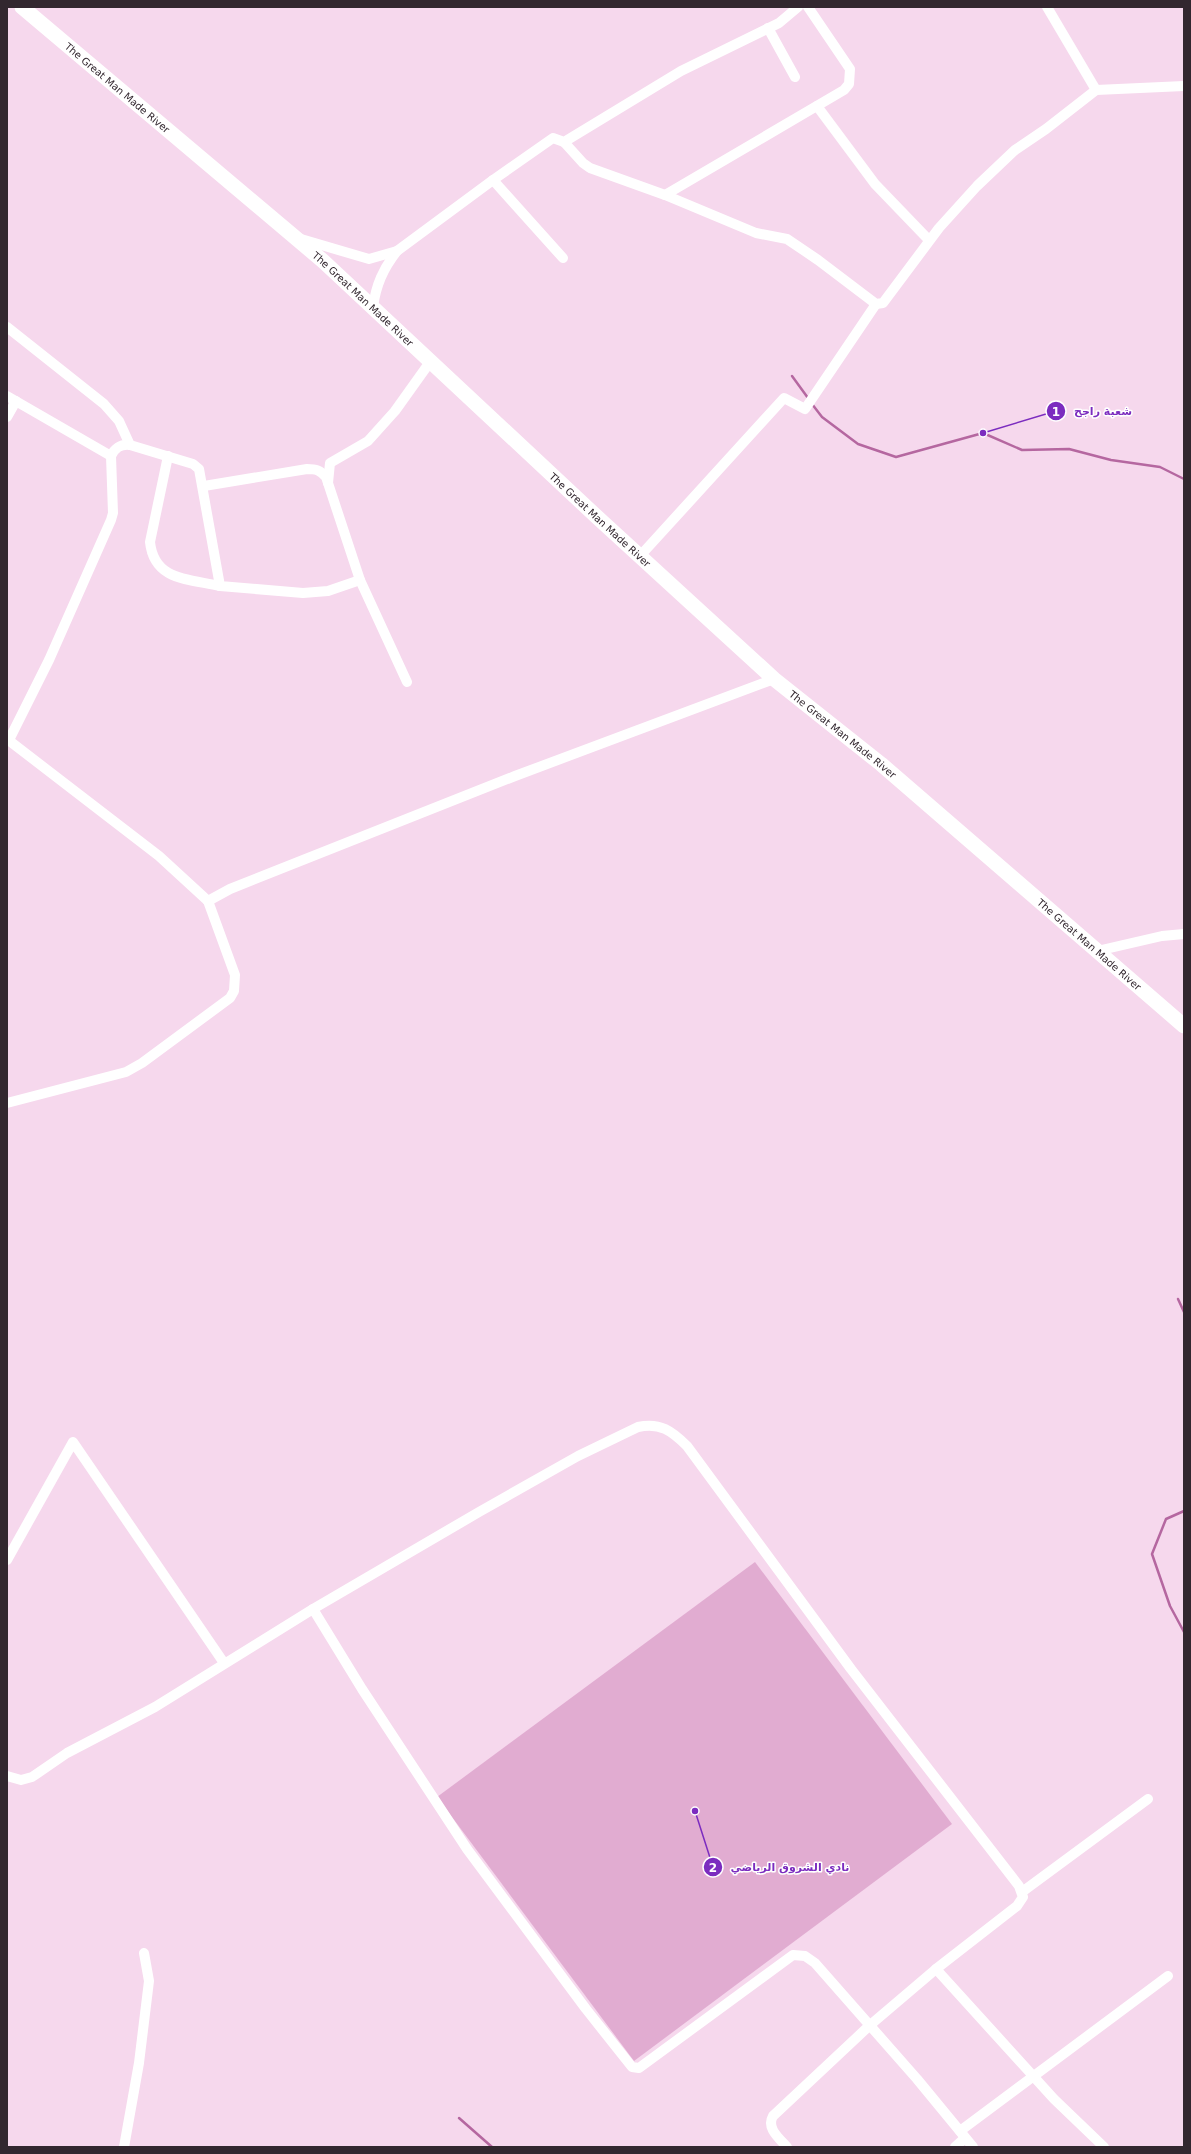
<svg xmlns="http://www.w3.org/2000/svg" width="1191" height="2154" viewBox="0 0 1191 2154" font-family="'DejaVu Sans','Noto Naskh Arabic',sans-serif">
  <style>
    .green { fill: #e1acd1 }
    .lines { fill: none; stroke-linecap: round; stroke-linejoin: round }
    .stream { stroke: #b567a0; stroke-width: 2.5 }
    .minor { stroke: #fff; stroke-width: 10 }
    .secondary { stroke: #fff; stroke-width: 15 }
    .labels { text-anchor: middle; stroke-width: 3; stroke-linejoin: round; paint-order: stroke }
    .street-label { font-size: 10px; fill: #32272f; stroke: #fff }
    .leader { fill: none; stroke: #7b2cbf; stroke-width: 1.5 }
    .callout-dot { fill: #7b2cbf; stroke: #fff; stroke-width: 1.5 }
    .mark-label { font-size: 12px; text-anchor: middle; font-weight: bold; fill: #fff }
    .callout-label { font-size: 11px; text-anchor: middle; font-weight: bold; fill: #7b2cbf; stroke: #fff; stroke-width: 3; stroke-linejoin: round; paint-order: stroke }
  </style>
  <rect width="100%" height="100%" fill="#f6d8ed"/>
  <!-- green -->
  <polygon class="green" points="755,1562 952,1824 634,2061 437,1797"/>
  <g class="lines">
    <!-- stream -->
    <g class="stream">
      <polyline points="792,376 808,398"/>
      <polyline points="812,404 822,417 858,444 896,457 983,433 1022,450 1069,449 1111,460 1160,467 1184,479"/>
      <polyline points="1178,1299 1184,1312"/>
      <polyline points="1184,1511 1166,1519 1152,1554 1170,1606 1184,1632"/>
      <polyline points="459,2118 492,2147"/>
    </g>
    <!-- minor -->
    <g class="minor">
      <polyline points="1047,7 1096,90"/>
      <polyline points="768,28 795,77"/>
      <polyline points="817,106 875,184 926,237"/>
      <polyline points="564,142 583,163 590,168 665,195 756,233 787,239 818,260 876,304 883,303 939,228 977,186 1015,150 1046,129 1096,90 1184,86"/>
      <polyline points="493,180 563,258"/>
      <polyline points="665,195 844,90 849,84 850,69 808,7"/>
      <polyline points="301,239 369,259 397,251"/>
      <path d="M373,307C376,285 383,269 397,251L493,180L553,138L564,142L681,71L779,23L798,7"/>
      <polyline points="7,327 104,404 119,421 130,445"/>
      <polyline points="7,396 111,456"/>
      <polyline points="7,417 16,401"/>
      <path d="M168,456L150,542C154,581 189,579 220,586"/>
      <polyline points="328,483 330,463 368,441 395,411 430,362"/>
      <path d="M204,486L307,469C316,469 320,470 326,477L360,580L407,682"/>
      <polyline points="640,556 784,398 805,409 876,304"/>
      <polyline points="7,739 159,856 208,901"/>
      <path d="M9,740L49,660L111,520L113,513L111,456C115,448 120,444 130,445L193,464L199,469L220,586L303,593L328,591L360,580"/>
      <polyline points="1097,951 1162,936 1184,934"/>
      <polyline points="7,1103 126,1072 142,1063 230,998 234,991 235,975 208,901 230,889 515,776 774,679"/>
      <polyline points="7,1560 73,1442 224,1663"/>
      <polyline points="313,1609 362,1689 467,1849 586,2009 632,2067 639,2068 793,1955 805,1956 815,1963 917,2079 973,2147"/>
      <path d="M7,1776L21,1780L32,1777L67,1753L155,1707L313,1609L479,1512L578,1456L638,1427C660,1422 672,1431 687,1446L851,1669L1019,1886L1023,1897L1017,1906L936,1969L869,2026L773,2116C766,2128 779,2138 787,2147"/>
      <polyline points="1022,1892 1148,1799"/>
      <polyline points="936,1969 1054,2099 1104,2147"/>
      <polyline points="960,2131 1168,1976"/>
      <polyline points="124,2147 139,2063 149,1981 144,1953"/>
      <polyline points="955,2147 965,2138"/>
    </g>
    <!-- secondary -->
    <path class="secondary" id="s1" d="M22,7L323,261L597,517L774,679L881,764L1184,1026"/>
  </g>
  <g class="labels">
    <!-- street labels -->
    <g class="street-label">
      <text dy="4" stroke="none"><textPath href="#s1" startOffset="125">The Great Man Made River</textPath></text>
      <text dy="4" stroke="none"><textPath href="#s1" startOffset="449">The Great Man Made River</textPath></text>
      <text dy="4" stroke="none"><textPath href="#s1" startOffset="773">The Great Man Made River</textPath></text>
      <text dy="4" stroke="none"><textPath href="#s1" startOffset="1097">The Great Man Made River</textPath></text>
      <text dy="4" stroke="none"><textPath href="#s1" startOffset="1421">The Great Man Made River</textPath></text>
    </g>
  </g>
  <!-- callouts -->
  <path class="leader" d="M983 433L1056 411M695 1811L713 1867"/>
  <g class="callout-dot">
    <circle cx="983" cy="433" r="4"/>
    <circle cx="695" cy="1811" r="4"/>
    <circle cx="1056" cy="411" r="10"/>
    <circle cx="713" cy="1867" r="10"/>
  </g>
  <g class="mark-label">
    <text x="1056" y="416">1</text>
    <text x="713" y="1872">2</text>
  </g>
  <g class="callout-label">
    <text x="1103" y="415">شعبة راجح</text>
    <text x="790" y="1871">نادي الشروق الرياضي</text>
  </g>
  <!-- border -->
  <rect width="1191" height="2154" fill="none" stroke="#32272f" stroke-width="16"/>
</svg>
